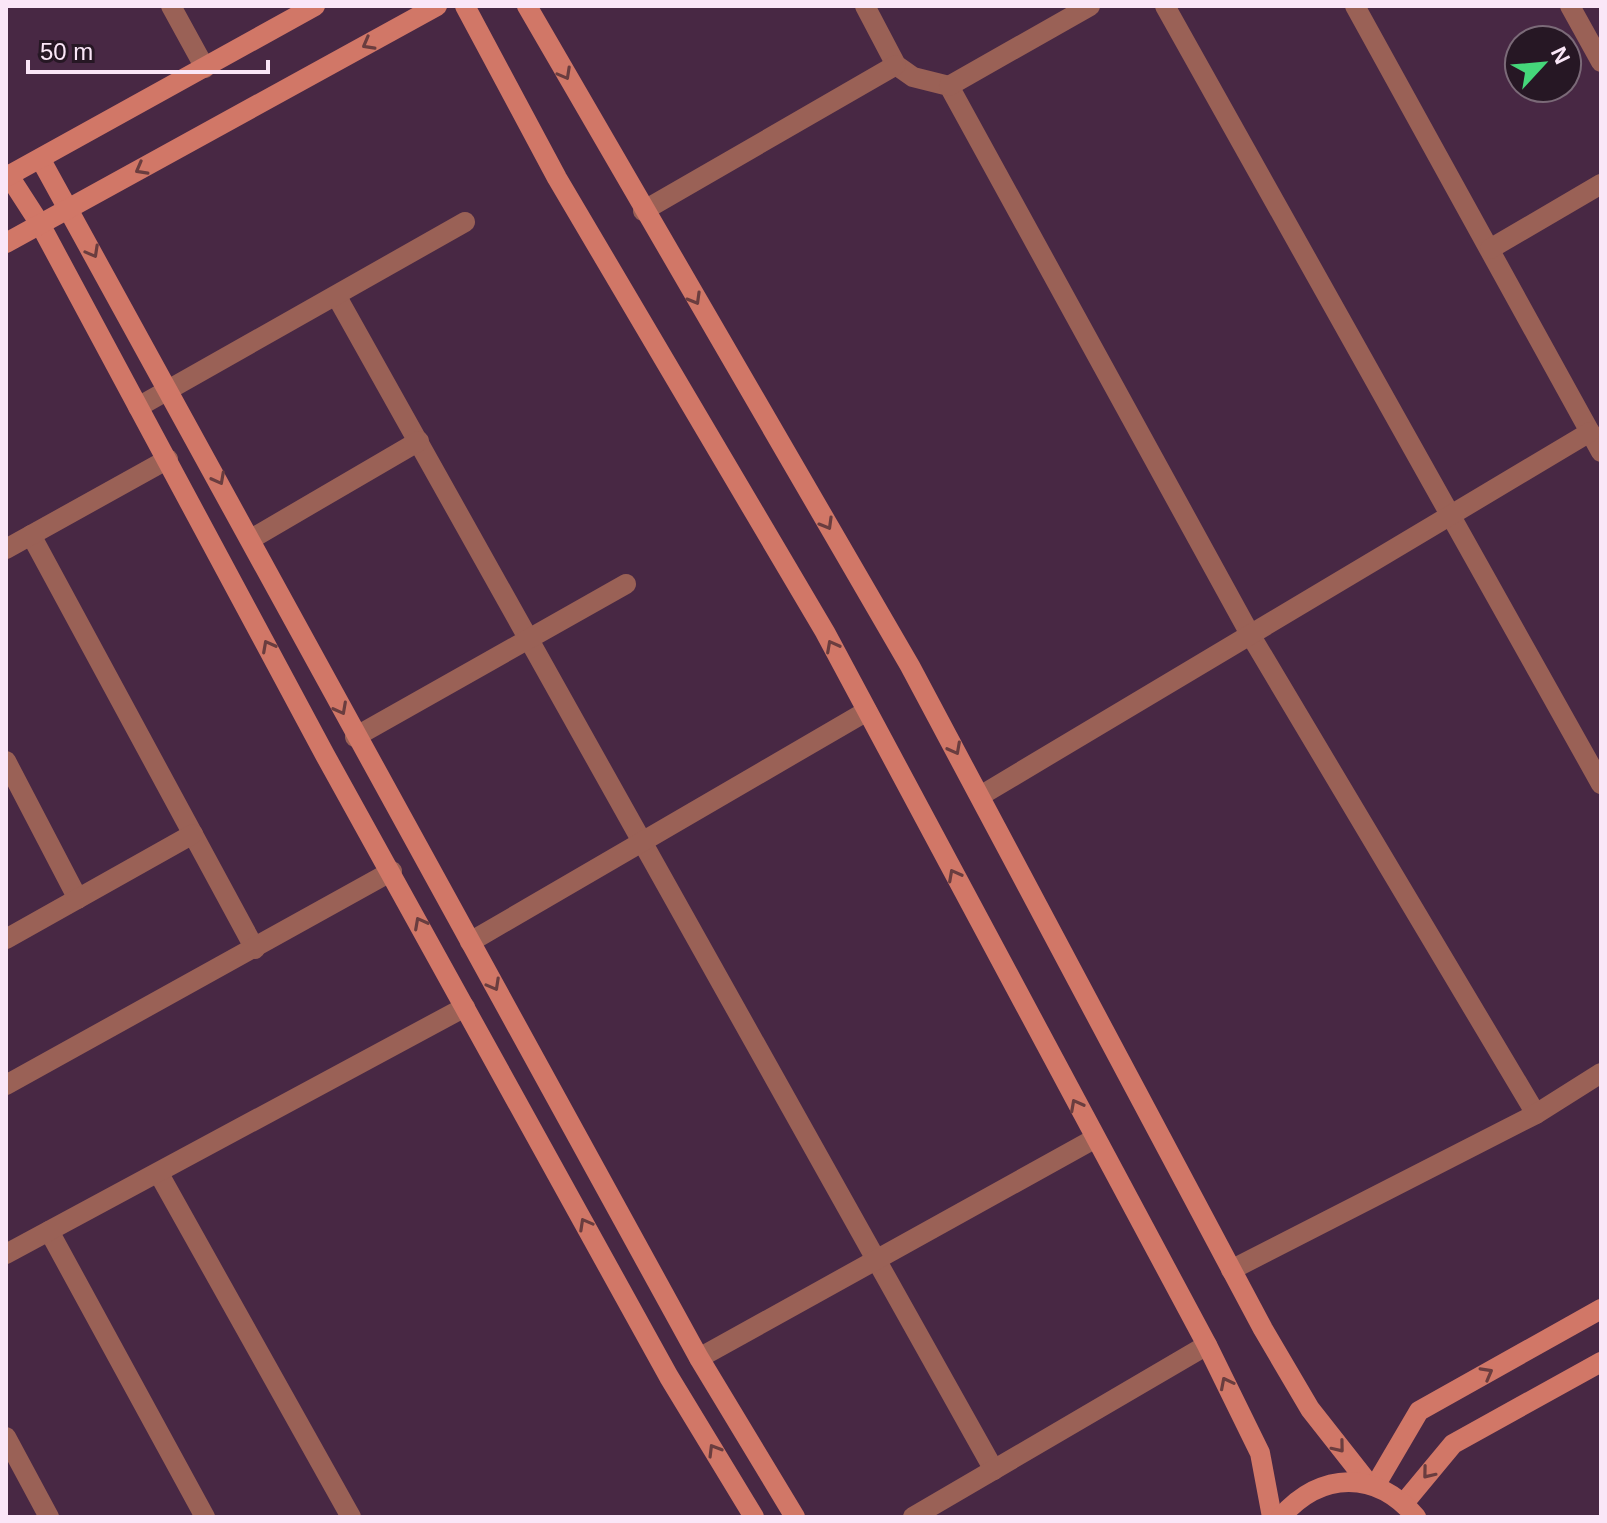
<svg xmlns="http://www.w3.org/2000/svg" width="1607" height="1523" viewBox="0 0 1607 1523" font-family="Arial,sans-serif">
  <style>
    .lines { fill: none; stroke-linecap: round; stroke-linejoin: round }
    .street { stroke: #9a6156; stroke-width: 20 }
    .secondary { stroke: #d17767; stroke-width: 20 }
    .oneway { stroke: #6a3d3f }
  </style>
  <rect width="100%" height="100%" fill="#482844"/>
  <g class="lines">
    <!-- street -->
    <g class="street">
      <polyline points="171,6 205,68"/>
      <polyline points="865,6 896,65 913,77 949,86 1251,636 1536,1114"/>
      <polyline points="1165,6 1601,784"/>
      <polyline points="1355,6 1601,452"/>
      <polyline points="1570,6 1601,62"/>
      <polyline points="949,86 1090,6"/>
      <polyline points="643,211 896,65"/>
      <polyline points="1490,249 1601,184"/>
      <polyline points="337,297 994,1470"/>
      <polyline points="138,407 465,222"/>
      <polyline points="31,535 255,949"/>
      <polyline points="251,539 419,441"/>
      <polyline points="6,549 168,459"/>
      <polyline points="355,737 626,584"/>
      <polyline points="6,761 78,899"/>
      <polyline points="980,796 1590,432"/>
      <polyline points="6,939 193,834"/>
      <polyline points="470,942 867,711"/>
      <polyline points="6,1085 392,871"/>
      <polyline points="159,1174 351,1517"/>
      <polyline points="49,1231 205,1517"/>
      <polyline points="6,1254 465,1007"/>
      <polyline points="1231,1270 1536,1114 1601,1073"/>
      <polyline points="699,1358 1094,1139"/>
      <polyline points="6,1437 49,1517"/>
      <polyline points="913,1517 1207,1345"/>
    </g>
    <!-- secondary -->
    <g class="secondary">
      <polyline points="465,6 557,178 825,632 1207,1345 1260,1453 1272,1517"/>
      <polyline points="527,6 910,666 1263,1329 1310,1409 1369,1484"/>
      <polyline points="41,160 699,1358 795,1517"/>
      <polyline points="9,176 40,224 325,755 669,1377 754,1517"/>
      <polyline points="6,177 315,6"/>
      <polyline points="6,243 437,6"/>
      <polyline points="1375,1486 1419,1411 1601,1309"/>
      <polyline points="1404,1503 1453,1444 1601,1362"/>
      <path d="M1281,1517C1321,1471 1376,1470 1416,1517"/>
    </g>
  </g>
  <!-- one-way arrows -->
  <defs><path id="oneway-chevron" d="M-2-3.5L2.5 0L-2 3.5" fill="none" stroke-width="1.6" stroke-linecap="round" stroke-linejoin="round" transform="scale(2)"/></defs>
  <g class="oneway">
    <use href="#oneway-chevron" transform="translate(368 44) rotate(151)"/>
    <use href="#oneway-chevron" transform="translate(565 74) rotate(61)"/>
    <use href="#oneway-chevron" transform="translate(141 169) rotate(151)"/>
    <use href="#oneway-chevron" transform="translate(93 252) rotate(61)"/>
    <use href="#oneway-chevron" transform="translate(695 299) rotate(60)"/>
    <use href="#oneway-chevron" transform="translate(219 479) rotate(62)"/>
    <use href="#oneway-chevron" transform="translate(827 524) rotate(60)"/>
    <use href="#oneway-chevron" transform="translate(268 646) rotate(-118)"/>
    <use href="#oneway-chevron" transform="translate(832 646) rotate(-118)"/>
    <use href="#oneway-chevron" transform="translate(341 709) rotate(62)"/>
    <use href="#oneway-chevron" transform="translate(955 749) rotate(62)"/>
    <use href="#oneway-chevron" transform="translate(954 875) rotate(-118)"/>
    <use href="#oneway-chevron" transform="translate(420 923) rotate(-118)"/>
    <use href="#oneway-chevron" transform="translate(494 985) rotate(61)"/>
    <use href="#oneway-chevron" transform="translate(1076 1105) rotate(-118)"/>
    <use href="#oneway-chevron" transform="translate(585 1224) rotate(-119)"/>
    <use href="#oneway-chevron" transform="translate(1487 1373) rotate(-29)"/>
    <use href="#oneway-chevron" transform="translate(1226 1383) rotate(-117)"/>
    <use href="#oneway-chevron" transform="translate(1339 1447) rotate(51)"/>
    <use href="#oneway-chevron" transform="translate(714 1450) rotate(-121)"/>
    <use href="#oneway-chevron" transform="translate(1428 1473) rotate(129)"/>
  </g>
  <!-- border -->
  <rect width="1607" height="1523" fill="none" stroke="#fae6f7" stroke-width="16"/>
  <!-- north arrow -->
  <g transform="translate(1543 64) rotate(64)"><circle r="38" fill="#261724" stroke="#7b6a78" stroke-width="2"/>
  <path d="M0-6L14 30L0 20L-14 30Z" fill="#45d77a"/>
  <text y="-12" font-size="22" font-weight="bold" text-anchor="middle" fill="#fae6f7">N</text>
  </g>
  <!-- scale -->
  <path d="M28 60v12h240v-12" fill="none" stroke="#fae6f7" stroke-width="4"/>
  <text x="40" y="60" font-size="24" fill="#fae6f7" stroke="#261724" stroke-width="6" paint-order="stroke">50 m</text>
</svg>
